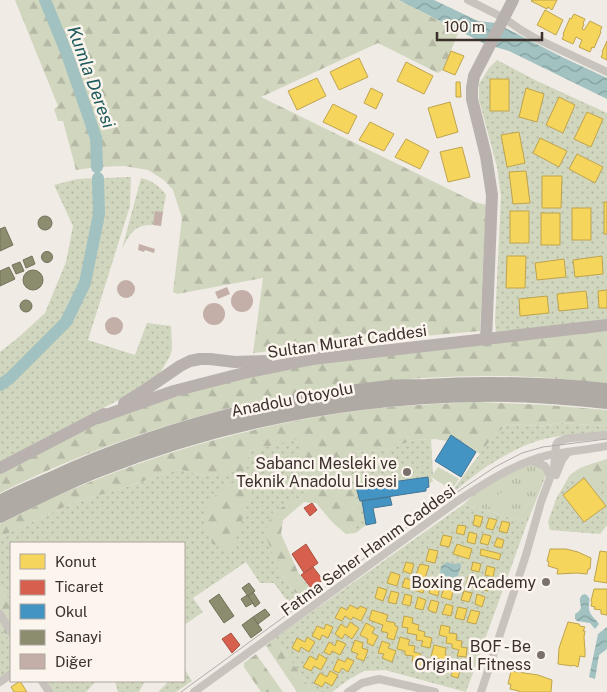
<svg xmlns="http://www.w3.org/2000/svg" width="607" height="692" viewBox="0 0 607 692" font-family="'Public Sans',sans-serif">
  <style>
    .grass { fill: url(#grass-dots) }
    .forest { fill: url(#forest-firs) }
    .park { fill: url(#park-tufts) }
    .pitch { fill: #d1d6bf }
    .water { fill: url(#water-waves) }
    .homes { fill: #f6d55c; stroke: #bea44d }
    .shops { fill: #d6604d; stroke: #a85243 }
    .schools { fill: #4393c3; stroke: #417595 }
    .industry { fill: #8c8c6e; stroke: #74705a }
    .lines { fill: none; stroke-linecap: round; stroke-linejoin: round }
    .river { stroke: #a1c2c1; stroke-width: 12 }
    .building { fill: #c3afa7 }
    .minor { stroke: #c9c3be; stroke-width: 8 }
    .primary { stroke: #b8b1ad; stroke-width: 12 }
    .motorway { stroke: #afaaa4; stroke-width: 14 }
    .tram { stroke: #b1aca8; stroke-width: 1 }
    .poi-dot { fill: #7a716c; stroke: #fbf5ee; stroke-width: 2 }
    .labels { text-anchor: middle; stroke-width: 5; stroke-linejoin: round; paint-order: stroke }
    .street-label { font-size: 16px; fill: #3b302b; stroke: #fbf5ee }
    .poi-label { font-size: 16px; fill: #3b302b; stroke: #fbf5ee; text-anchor: end }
    .water-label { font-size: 18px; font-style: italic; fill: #1f5a5e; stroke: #fbf5ee }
  </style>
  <defs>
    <pattern id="grass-dots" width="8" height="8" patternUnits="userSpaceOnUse" patternTransform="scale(1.25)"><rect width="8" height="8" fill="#d1d6bf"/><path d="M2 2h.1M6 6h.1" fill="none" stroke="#b4b8a4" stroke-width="1.8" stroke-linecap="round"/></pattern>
    <pattern id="forest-firs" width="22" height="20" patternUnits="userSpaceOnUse" patternTransform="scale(1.25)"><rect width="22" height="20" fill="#d1d6bf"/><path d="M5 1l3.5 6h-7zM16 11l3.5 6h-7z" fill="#b4b8a4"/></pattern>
    <pattern id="park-tufts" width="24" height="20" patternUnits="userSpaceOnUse" patternTransform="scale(1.25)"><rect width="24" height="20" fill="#d1d6bf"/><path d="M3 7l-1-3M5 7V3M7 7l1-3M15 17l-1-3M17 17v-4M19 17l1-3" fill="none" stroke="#b4b8a4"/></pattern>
    <pattern id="water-waves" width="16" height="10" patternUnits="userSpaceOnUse" patternTransform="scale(1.25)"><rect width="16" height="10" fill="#a1c2c1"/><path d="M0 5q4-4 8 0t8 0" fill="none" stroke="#849e9d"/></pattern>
  </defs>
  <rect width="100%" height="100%" fill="#f0ebe5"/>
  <!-- grass -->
  <g class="grass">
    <polygon points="497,60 537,81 607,113 607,322 496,334 495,322 501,196 497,167 479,100 479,84 489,68"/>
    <polygon points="131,177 130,206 88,340 135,355 147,323 171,326 172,349 170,356 160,373 128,395 0,462 0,352 19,337 45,313 66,262 73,226 54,185 77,179"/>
    <path d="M141,178C152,180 160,187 166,195L163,212L153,225C134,224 130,234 122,249Z"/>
    <path d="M561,423L607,426V432C584,434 559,434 537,441C509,450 476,472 454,492L452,491L494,435L508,424L538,426Z"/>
    <path d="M303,437C297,460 297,464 309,484L301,497L273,512L278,569L302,602L293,609L274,583H260L246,562L193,598L203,612L184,625V543H11V600L5,596L2,588L0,587V538L6,534L73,503L120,489L179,469L206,476L248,466V457L252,450Z"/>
    <polygon points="431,439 433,475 431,477 433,481 429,484 427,477 356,487 360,501 362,501 366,525 356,533 351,526 344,453 390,449 413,440"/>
    <polygon points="607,459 607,525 600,534 550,530 548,522 556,499 570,475 580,468"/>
    <polygon points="464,504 527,523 466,692 385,670 364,671 348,680 332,692 313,692 275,638"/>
    <polygon points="0,626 11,642 11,670 0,678"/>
    <polygon points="184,668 192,681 176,692 158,692 169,681 184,681"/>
    <polygon points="39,681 96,681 86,692 47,692"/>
    <polygon points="115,681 145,681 139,692 118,692"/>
  </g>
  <!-- forest -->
  <g class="forest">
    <polygon points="15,0 399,0 459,31 443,70 438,73 378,43 261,97 475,202 486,205 480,331 312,346 253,353 263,278 177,294 173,292 182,218 173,190 164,180 148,170 124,166 97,167 76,170 63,121 58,121 54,109 58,106"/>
    <path d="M607,330V383C570,380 534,376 497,376C325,374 153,417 0,493V474L112,416L132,409L280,367Z"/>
    <path d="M477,402L546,405L607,410V426L561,423L538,426L508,424L494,435L480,454L451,435L447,441L435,439L413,440L390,449L344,453L361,518L351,526L356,533L346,534L333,523L316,503L304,502L283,520L281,534L298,572L314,594L302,602L278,569L265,533L273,512L301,497L309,484L299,467V451L303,438L252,450L248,457V466L244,471L206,476L179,469L120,489L73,503L6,534L0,538V524C23,513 45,501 68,491C162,451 262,423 363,410C401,405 439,404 477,402Z"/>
    <path d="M607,459L606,475L599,481V487L595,492L584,478L577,481L569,478C577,466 594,464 607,459Z"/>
    <polygon points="231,483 250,483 252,492 247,503 239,532 231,550 213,544 205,527 207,506 219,491"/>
    <polygon points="0,587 2,588 5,596 11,600 11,642 0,626"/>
    <polygon points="275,638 313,692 297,692 266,646"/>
    <polygon points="256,654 283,692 261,692 244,667 244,663"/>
  </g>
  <!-- park -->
  <polygon class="park" points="532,461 548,470 527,523 464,504 485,484"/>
  <!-- pitch -->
  <g class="pitch">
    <polygon points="438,467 459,479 452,490 431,477"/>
    <polygon points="507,489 514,499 493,512 486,502"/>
  </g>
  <!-- water -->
  <g class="water">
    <polygon points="399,0 434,0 478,21 496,23 562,57 607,78 607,99 509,51 485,44"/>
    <polygon points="447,562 453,564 460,563 461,566 457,579 455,580 440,575 441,566"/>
    <path d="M585,594C593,599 588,602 589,609C590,616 596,619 599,624L595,629L590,623L577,621L575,619V614C585,608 579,606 580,598L582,595Z"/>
    <polygon points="607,627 607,649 599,655 595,679 589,677 598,634"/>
  </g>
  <!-- homes -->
  <g class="homes">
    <polygon points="532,0 557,0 552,10 548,7 547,9 531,1"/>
    <polygon points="545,10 563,20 556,35 537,25"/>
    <polygon points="574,14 585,19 583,23 584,24 582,29 584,30 590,21 602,27 600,31 601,32 594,48 592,47 590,52 579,47 582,40 576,37 573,44 562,39 564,35 563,34 570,18 571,19"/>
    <polygon points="607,41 607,60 601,57 603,53 602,52"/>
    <polygon points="451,51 464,56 455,75 443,70"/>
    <polygon points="359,58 368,77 339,90 330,72"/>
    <polygon points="406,62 433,76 424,94 397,81"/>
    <polygon points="317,78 326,96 297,110 288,91"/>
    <rect x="490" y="79" width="19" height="32"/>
    <polygon points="456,82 460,82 461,97 456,97"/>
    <polygon points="371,88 383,94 376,109 364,103"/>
    <polygon points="526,88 544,94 537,122 519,117"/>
    <polygon points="559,97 575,105 563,133 546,125"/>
    <polygon points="450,102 458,132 437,138 428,108"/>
    <polygon points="333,104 357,116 348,134 323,122"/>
    <polygon points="587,112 603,119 591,147 574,139"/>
    <polygon points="370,122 394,134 384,151 359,140"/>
    <polygon points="519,132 525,163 507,167 501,135"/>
    <polygon points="540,138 567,151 559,167 533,153"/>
    <polygon points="406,139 429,151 420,169 395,157"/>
    <polygon points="462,147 470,177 448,182 440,152"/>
    <polygon points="577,154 603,167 595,183 569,169"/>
    <polygon points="526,171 530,203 513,204 509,172"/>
    <polygon points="542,176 562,176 561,208 542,208"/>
    <rect x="604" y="202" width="3" height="32"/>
    <rect x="572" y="208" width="19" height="32"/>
    <rect x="510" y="211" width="19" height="32"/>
    <rect x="541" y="213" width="19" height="32"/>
    <polygon points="507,256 526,256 525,288 506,288"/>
    <polygon points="602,256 603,274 575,277 573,260"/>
    <polygon points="564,259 566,277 537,280 535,263"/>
    <polygon points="607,290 607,308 599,308 598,291"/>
    <polygon points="586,291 588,308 559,311 557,294"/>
    <polygon points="547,296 549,313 520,316 519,299"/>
    <polygon points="584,478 606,506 584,522 563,495"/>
    <polygon points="475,515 483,517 480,527 473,525"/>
    <polygon points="489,518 497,520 493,530 486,528"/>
    <polygon points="502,521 510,523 507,533 499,531"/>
    <polygon points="458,525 466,526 464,535 456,533"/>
    <polygon points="469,532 477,534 475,544 467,542"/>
    <polygon points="483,534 491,536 488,545 480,543"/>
    <polygon points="443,535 452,537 449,547 440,545"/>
    <polygon points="497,538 504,540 502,548 494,546"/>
    <polygon points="457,544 472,549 469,559 453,554"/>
    <polygon points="429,549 438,551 435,563 426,561"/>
    <polygon points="481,549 501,554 499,560 480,555"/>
    <polygon points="550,549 566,549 578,552 591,558 590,569 588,569 587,574 577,573 557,574 558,569 548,566 549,562 547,561"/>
    <polygon points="600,551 607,552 607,583 594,581"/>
    <polygon points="406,562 414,564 411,574 403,571"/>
    <polygon points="473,562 481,564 479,572 471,570"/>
    <polygon points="420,564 429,566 425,578 416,575"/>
    <polygon points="487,566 495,568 493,577 485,575"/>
    <polygon points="391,572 400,575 397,586 387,583"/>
    <polygon points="468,577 476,579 474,587 466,585"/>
    <polygon points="405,578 413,581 410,589 402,587"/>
    <polygon points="417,580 426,583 423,593 414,590"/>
    <polygon points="482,580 491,582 488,591 480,589"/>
    <polygon points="431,585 440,587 438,596 429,593"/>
    <polygon points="378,587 387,590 383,601 375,598"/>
    <polygon points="444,588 453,591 451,600 441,597"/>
    <polygon points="594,589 607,589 607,615 601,614 601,610 594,609 595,607 591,606 592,602 591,601"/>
    <polygon points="391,591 399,593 396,604 388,602"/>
    <polygon points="464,591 472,593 469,602 461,600"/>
    <polygon points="405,594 412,596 410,606 402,604"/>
    <polygon points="477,594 485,597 482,607 475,604"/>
    <polygon points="418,597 426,600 423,610 415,608"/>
    <polygon points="431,600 439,602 436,613 428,610"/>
    <polygon points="446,604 453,606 451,616 442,614"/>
    <polygon points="350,605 358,609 360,606 367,609 361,621 353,617 351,620 345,616 342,621 335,618 341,607 347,610"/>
    <polygon points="458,607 467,609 464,620 455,618"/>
    <polygon points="372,610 388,615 386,621 395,623 395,626 398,627 394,640 387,638 388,633 381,631 383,625 369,620"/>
    <polygon points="471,610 480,612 476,624 467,622"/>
    <polygon points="404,616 413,618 412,623 419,625 418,630 425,632 424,636 432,638 430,648 421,646 423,641 416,640 417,635 407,633 408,628 402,627"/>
    <polygon points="350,622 359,628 352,639 345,634 342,639 335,634 341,624 347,628"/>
    <polygon points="568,622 579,624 580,626 585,627 583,631 585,631 584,637 585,651 585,657 580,656 578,667 573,665 572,666 558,664 559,648"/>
    <polygon points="366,623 375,628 372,633 378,636 373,646 367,643 368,639 360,635"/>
    <polygon points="326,624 333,627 328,638 322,635 320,640 312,636 317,626 324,629"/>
    <polygon points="441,625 450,627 449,633 457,634 456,640 462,641 461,647 467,648 466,657 457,656 459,650 452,648 452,644 446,643 447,637 439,635"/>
    <polygon points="307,637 315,642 309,652 301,647 299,652 292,648 297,638 305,642"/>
    <polygon points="400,637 410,640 408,645 415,646 414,652 421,654 420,660 426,661 424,669 417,667 418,662 412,661 413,656 405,655 405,651 397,649"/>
    <polygon points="337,640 346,644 340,655 332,651 330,655 324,652 329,642 335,646"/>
    <polygon points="355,640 363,643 362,648 368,650 364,661 356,658 358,654 351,651"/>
    <polygon points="382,641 390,644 388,648 396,651 392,662 382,658 384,654 378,653"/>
    <polygon points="434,645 446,648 445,655 450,656 448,662 454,663 453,668 460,670 458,678 451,676 453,671 445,669 446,665 439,663 440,659 431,657"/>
    <polygon points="319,654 327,659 321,670 314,666 311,671 303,667 310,656 317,660"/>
    <polygon points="347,658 354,661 348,672 342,668 339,673 333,670 338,659 345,662"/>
    <polygon points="330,671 338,675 332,686 325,682 322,687 314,683 320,673 327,677"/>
    <polygon points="511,671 538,675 552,680 551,692 519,692 519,691 510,689 511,684 508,684"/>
    <polygon points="20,681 27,692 14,692 11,687"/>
  </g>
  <!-- shops -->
  <g class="shops">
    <polygon points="312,503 317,510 310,516 304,508"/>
    <polygon points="306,544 318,563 304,573 292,554"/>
    <polygon points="313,567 323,580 311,588 301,575"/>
    <polygon points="231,633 240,645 232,653 222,639"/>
  </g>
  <!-- schools -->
  <g class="schools">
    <polygon points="451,435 476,452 461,477 435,461"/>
    <polygon points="428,477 429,487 426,488 426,491 360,501 356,487"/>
    <polygon points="390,497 392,505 373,508 376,523 366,525 362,501"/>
  </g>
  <!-- industry -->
  <g class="industry">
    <circle cx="45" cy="223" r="7"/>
    <polygon points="5,227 13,245 0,251 0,229"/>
    <circle cx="47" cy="257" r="5.5"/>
    <polygon points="32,256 35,264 26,268 23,260"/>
    <polygon points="20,262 24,271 16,274 12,265"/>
    <polygon points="9,267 15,279 0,286 0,271"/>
    <circle cx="33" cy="280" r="10"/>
    <circle cx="26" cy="306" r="6"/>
    <polygon points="249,583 255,591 248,596 242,588"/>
    <polygon points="253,592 260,603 255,607 248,596"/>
    <polygon points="219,594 234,616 224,623 209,601"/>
    <polygon points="247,595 253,603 246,607 241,599"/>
    <polygon points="265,609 270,615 258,624 253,617"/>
    <polygon points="253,617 262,630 251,638 242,625"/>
  </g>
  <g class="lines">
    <!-- river -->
    <g class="river">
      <polyline points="45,0 67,54 96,138 97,167"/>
      <polyline points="0,385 10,378 66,322 85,283 99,214 98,178"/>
    </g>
  </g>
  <!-- building -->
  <g class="building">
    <polygon points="155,211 163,212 161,226 153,225"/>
    <polygon points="139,244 155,249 154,253 145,250 144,252 138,250"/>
    <circle cx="126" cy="289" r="9"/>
    <polygon points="227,287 230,294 218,299 215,292"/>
    <circle cx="242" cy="301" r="11"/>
    <circle cx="214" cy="314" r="11"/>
    <circle cx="114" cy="326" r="9"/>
  </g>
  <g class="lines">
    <!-- minor -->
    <g class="minor">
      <polyline points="468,0 504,18 521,30 533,37 607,72"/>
      <polyline points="532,461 545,466 550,476"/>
      <polyline points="556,475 562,460 568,452"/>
      <polyline points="0,614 11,632"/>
      <polyline points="42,681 49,692"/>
      <polyline points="0,682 11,674"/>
      <path d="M194,692L456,502C485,483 515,463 549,455C568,451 588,450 607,446"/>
      <polyline points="348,692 362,683 379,679 435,692"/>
      <polyline points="481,692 526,555 541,502 554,467 556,445 558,442 565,439 572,438 607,435"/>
    </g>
    <!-- primary -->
    <g class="primary">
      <polyline points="486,340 492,195 486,156 472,99 472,88 474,76 513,0"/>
      <polyline points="124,403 145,390 180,366 190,361 200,359 210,359 235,362 266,361"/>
      <polyline points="98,418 174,391 201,384 248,372 312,359 607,325"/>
      <polyline points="0,468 104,414"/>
    </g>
    <!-- motorway -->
    <g class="motorway">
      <path d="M0,502C15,494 32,487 48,480C155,430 271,400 389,387C401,386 414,386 426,386C487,382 547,384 607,390"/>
      <path d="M0,516C33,500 65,483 99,470C220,422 350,397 479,395C522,394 565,398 607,402"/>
    </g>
    <!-- tram -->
    <polyline class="tram" points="181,692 436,506 495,467 522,453 543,447 607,439"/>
  </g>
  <!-- markers -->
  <g class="poi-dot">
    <circle cx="407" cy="472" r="5"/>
    <circle cx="546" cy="582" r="5"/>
    <circle cx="541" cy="655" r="5"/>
  </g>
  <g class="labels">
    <!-- street labels -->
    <g class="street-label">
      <text transform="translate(347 341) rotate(-8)" y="6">Sultan Murat Caddesi</text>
      <text transform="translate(292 399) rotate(-11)" y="6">Anadolu Otoyolu</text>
      <text transform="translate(368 550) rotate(-36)" y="6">Fatma Seher Hanım Caddesi</text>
    </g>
    <!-- poi labels -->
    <g class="poi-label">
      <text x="397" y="469">Sabancı Mesleki ve<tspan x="397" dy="18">Teknik Anadolu Lisesi</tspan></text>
      <text x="536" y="588">Boxing Academy</text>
      <text x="531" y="652">BOF - Be<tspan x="531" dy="18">Original Fitness</tspan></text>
    </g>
    <!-- water labels -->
    <g class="water-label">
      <text transform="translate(91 77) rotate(70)" y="6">Kumla Deresi</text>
    </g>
  </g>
  <!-- legend -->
  <rect x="10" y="542" width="175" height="140" fill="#fbf5ee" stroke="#aea6a0"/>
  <rect x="20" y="554" width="25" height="15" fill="#f6d55c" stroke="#aea6a0"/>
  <text x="55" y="567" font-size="15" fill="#3b302b">Konut</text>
  <rect x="20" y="580" width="25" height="15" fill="#d6604d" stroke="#aea6a0"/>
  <text x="55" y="592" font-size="15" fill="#3b302b">Ticaret</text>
  <rect x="20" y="604" width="25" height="15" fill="#4393c3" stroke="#aea6a0"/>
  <text x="55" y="617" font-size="15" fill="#3b302b">Okul</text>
  <rect x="20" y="630" width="25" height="15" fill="#8c8c6e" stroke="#aea6a0"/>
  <text x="55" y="642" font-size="15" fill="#3b302b">Sanayi</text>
  <rect x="20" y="654" width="25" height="15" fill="#c3afa7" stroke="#aea6a0"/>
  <text x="55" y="667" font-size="15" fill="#3b302b">Diğer</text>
  <!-- scale -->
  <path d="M437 32v8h105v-8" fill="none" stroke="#3b302b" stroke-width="2.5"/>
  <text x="444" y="32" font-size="15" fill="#3b302b" stroke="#fbf5ee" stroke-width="4" paint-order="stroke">100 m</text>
</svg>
